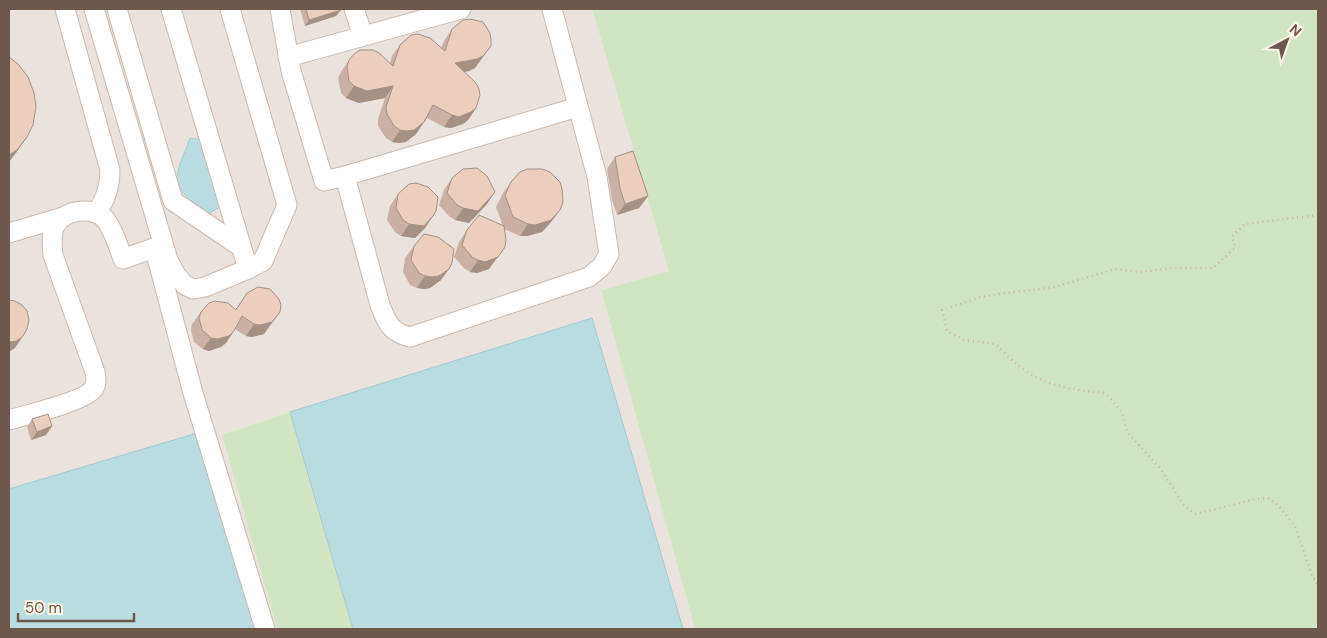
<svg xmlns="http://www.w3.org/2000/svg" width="1327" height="638" viewBox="0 0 1327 638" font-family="'DM Sans',sans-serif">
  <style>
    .industrial { fill: #e9e2dd }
    .green { fill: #d2e5c3 }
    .water { fill: #b9dce1; stroke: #a0cbd1 }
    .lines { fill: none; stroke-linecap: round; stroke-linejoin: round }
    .minor-casing { stroke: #cbbaad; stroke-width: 21 }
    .path { stroke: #d0b2a0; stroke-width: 2.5; stroke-dasharray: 1 4; stroke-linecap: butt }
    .minor { stroke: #fff; stroke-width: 19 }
    .wall { fill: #cbb1a3 }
    .shaded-wall { fill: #a59084 }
    .building { fill: #eccebd; stroke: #a59084 }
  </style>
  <rect width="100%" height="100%" fill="#f9f0e2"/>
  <!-- industrial -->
  <polygon class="industrial" points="9,9 592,9 669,271 601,290 695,629 353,629 290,412 222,435 277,629 9,629"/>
  <!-- green -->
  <g class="green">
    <polygon points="592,9 1318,9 1318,629 695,629 601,290 669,271"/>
    <polygon points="290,412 353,629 277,629 222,435"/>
  </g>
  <!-- water -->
  <g class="water">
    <path d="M190,138L203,140L221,206L208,214C168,183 173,183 190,138Z"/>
    <polygon points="592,318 683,629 353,629 290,412"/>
    <polygon points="197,433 255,629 9,629 9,489"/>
  </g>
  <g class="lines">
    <!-- minor casing -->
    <g class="minor-casing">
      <g id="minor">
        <path d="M65,9L110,170C110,187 106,200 96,213"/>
        <polyline points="94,9 168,260 176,275 185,285 193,289 205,287 248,269 171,9"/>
        <polyline points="117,9 173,201 241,247"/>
        <polyline points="230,9 287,205 263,261 248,269"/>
        <polyline points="280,9 291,71 324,181 345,176"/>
        <polyline points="354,9 363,36"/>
        <path d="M552,9L597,177L609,254L602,266L589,277L410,337C390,332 387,323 380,305L345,176L578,107"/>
        <polyline points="288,57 461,9"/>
        <polyline points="9,233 63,217"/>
        <polyline points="155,250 193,393 265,629"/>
        <path d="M9,420C25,415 87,401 94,388C97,383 96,378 95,372L53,255C52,246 51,236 54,228C61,210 93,205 105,219C114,230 118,246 123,259L154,248"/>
      </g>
    </g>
    <!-- path -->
    <path class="path" d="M1318,215L1245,224L1232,236L1235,248L1213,268H1174L1140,272L1115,269L1055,287L984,296L942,310L947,331L964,340L996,344C1031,383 1056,388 1105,393L1122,412L1127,432L1160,468L1184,506L1196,514L1255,499L1268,498L1278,505L1295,526L1311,573L1318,586"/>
    <!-- minor -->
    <use href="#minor" class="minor"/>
  </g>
  <!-- wall -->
  <g class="wall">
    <polygon points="300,9 340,9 336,16 305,26"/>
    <polygon points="452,29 475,68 469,71 464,72 476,108 468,120 463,124 451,128 444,127 427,118 416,134 406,142 399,143 392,142 386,138 378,126 378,119 385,98 359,103 346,98 341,93 338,78 341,72 349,60 390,63 392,56 400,45 441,48 444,41"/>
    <polygon points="615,157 648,196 639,208 617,215 612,200 607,169"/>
    <polygon points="452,178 487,204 469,223 455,220 449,216 439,205 444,190"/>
    <polygon points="511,182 560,210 551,222 542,232 527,236 520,236 504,229 489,269 477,273 470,272 464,268 454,257 459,242 467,230 503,226 496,207 503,193"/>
    <polygon points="398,194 433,216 425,228 415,238 401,236 395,232 387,220 390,206"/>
    <polygon points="414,246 441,280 430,288 424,289 417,288 410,285 403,272 405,258"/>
    <polygon points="247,293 264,334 252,337 246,336 235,329 226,343 221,347 209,351 203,349 194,342 191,330 192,324 201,312 236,309"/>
    <polygon points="32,419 52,426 46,435 31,440 27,427"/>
  </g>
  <!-- shaded-wall -->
  <g class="shaded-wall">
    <polygon points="341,10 336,16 305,26 309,20"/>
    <polygon points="491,46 475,68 469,71 446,75 455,63"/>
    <polygon points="354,86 393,86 385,98 359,103 346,98"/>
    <polygon points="476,108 468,120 463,124 451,128 444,127 452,115"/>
    <polygon points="424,122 416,134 406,142 399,143 392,142 400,130"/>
    <polygon points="27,137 16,153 9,162 9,155"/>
    <polygon points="495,192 487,204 469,223 455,220 463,208"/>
    <polygon points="648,196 639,208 617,215 625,204"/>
    <polygon points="560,210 551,222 542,232 527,236 520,236 528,224"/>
    <polygon points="433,216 425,228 415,238 401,236 409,224"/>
    <polygon points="505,247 489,269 477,273 470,272 478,260"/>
    <polygon points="449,269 441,280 430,288 424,289 417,288 425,276"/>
    <polygon points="280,312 264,334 252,337 246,336 254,324"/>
    <polygon points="234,331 226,343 221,347 209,351 203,349 211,338"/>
    <polygon points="23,336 15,348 9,352 9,342"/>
    <polygon points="52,426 46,435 31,440 37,432"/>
  </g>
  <!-- building -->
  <g class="building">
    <polygon points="306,9 340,9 341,10 309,20"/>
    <polygon points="470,19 483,22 490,33 491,39 491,46 483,56 477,59 455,63 476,83 479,89 480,95 476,108 471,112 459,117 452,115 433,105 424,122 414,130 407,131 400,130 394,126 387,114 386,107 393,86 367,91 354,86 349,81 347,67 349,60 354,54 360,50 373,50 379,53 393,66 400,45 411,35 418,34 430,38 445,51 452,29 463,20"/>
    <polygon points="9,57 18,64 28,77 34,93 36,107 33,125 27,137 17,150 9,155"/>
    <polygon points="633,151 648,196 625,204 620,188 615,157"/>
    <polygon points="477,168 487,176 495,192 478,211 463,208 457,205 447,193 452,178 463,169"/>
    <polygon points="527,169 542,169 550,172 560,182 562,189 563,202 560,210 551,220 535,225 528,224 513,217 505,195 511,182 520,172"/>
    <polygon points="416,183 428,187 438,197 436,211 433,216 424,226 409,224 403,220 396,208 398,194 409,184"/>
    <polygon points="479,215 504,226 506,240 505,247 498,257 485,262 478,260 472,257 462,245 467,230"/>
    <polygon points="424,234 438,237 454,249 452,263 449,269 439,276 432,277 425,276 419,273 411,260 414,246"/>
    <polygon points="258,287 270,289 279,299 281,305 280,312 272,322 260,325 254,324 242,316 234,331 229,336 217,339 211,338 202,330 199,318 201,312 209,303 215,301 228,303 236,310 247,293"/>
    <polygon points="9,300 15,301 22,305 27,311 29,320 27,329 23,336 17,341 9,342"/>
    <polygon points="48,414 52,426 37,432 32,419"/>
  </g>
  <!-- border -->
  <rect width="1327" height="638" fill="none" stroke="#6e574b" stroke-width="20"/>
  <!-- north arrow -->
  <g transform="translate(1287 40) rotate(41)" stroke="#fdf4e8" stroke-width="4" paint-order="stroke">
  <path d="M0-4L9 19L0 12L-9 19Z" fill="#6e574b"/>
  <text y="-8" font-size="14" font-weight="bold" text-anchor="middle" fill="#6e574b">N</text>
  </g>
  <!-- scale -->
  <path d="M18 613v8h116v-8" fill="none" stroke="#6e574b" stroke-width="2.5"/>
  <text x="25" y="613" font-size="15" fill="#6e574b" stroke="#fdf4e8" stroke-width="4" paint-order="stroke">50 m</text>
</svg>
